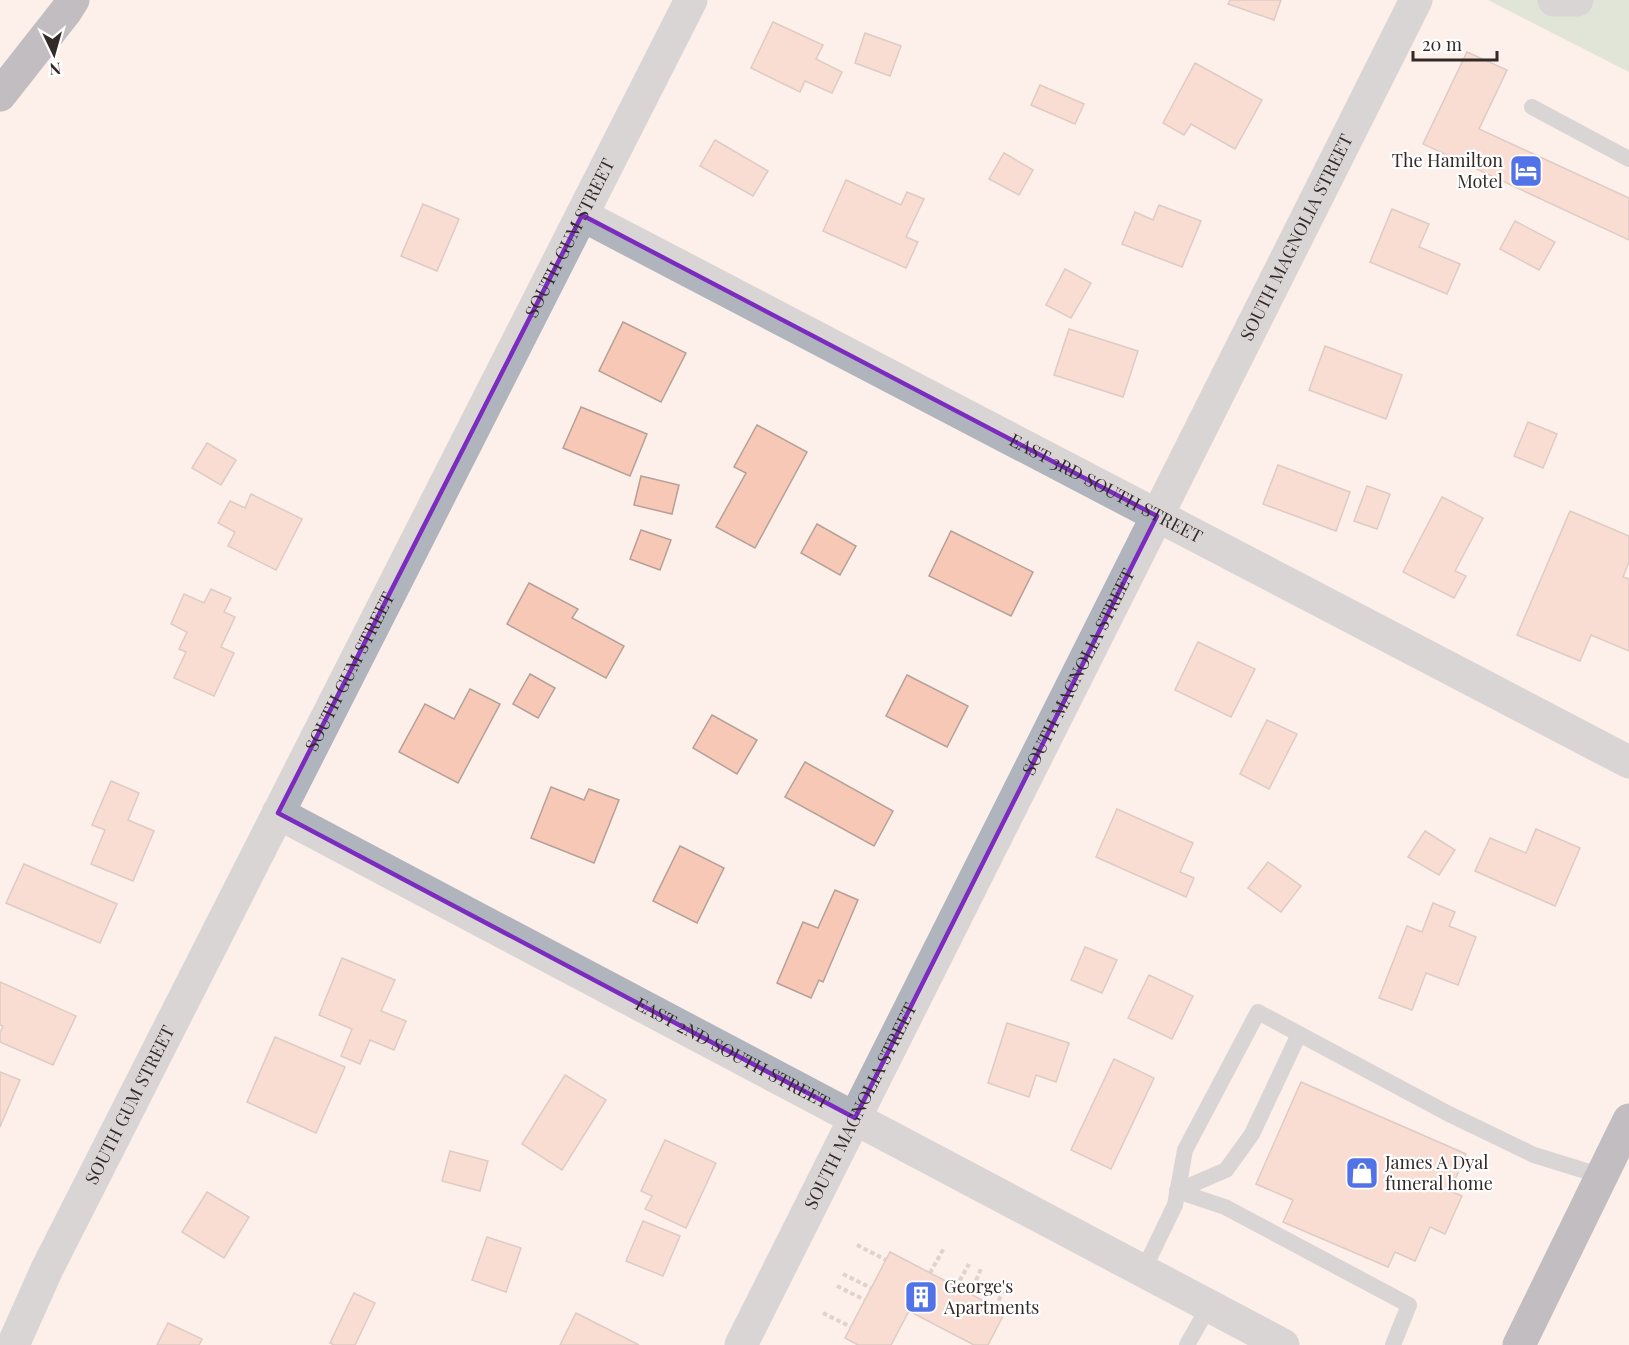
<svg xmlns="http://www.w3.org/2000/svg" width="1629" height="1345" viewBox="0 0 1629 1345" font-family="'Playfair Display',serif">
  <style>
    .green { fill: #bfd9c0 }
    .building { fill: #f7c8b5; stroke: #b6a198; stroke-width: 1.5 }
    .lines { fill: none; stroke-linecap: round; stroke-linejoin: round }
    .path { stroke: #bcafab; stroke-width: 4; stroke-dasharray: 4.5 3; stroke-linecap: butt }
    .lane { stroke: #b0b5bd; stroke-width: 16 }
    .street { stroke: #b0b5bd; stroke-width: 33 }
    .primary { stroke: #78828f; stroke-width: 33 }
    .marked { fill: none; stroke: #7b2cbf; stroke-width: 4.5; stroke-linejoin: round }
    .labels { text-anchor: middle; stroke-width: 4.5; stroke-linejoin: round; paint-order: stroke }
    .poi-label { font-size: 18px; fill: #332a27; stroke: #fff; text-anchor: start }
    .street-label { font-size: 18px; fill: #332a27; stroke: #fff }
  </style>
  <rect width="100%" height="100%" fill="#fdefea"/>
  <!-- green -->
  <polygon class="green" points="1488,0 1629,0 1629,72"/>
  <!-- building -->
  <g class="building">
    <polygon points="1230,0 1281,0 1274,20 1228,4"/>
    <polygon points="773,22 823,45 816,59 842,72 832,93 805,81 800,92 751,68"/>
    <polygon points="865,33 901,46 890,76 855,63"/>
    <polygon points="1467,52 1507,70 1479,129 1629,198 1629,240 1423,144"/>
    <polygon points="1195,63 1262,100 1235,149 1191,124 1184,135 1163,123"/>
    <polygon points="1040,85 1084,104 1075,124 1031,105"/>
    <polygon points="715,140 768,171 753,196 700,166"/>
    <polygon points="1004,153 1033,170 1019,195 989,179"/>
    <polygon points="846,180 901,205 907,192 924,199 906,237 918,242 906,268 823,231"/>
    <polygon points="423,204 459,219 437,271 401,256"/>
    <polygon points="1159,205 1201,221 1182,267 1122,244 1135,212 1153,220"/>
    <polygon points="1392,209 1429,224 1419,247 1460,264 1447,294 1370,262"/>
    <polygon points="1515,221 1555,242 1539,270 1500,249"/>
    <polygon points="1065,269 1091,283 1071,318 1046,305"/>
    <polygon points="623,322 686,353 661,402 599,371"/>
    <polygon points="1069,329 1138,351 1123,397 1054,375"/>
    <polygon points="1325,346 1402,375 1386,419 1309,390"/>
    <polygon points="581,407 647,434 630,476 563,448"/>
    <polygon points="1528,422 1557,434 1543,468 1514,456"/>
    <polygon points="757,425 807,452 755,548 716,527 746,473 734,467"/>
    <polygon points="207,443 236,460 221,485 192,468"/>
    <polygon points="1278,465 1350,492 1336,531 1263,504"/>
    <polygon points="641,476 679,485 672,514 634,505"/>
    <polygon points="1367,486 1390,494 1377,529 1354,521"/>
    <polygon points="251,494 302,519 276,570 228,546 235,532 218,523 230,501 245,508"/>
    <polygon points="1442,497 1483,518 1455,571 1466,576 1454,598 1403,572"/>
    <polygon points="1570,511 1629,536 1629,562 1623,577 1629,579 1629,651 1591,635 1580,661 1517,635"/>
    <polygon points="817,524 856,546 840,575 801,553"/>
    <polygon points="641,530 671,540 660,570 630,559"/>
    <polygon points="951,531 1033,572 1011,616 929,576"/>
    <polygon points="529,583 578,609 572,618 624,646 606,678 507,624"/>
    <polygon points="211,589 231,598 224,612 235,617 221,647 234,653 214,696 174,678 186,652 179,649 187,632 171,624 184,594 204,603"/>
    <polygon points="1198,642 1255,669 1231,717 1175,690"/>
    <polygon points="530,674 555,688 538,718 513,704"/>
    <polygon points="907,675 968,706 947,747 886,716"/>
    <polygon points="470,689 500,704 458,783 399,752 425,704 454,719"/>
    <polygon points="712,715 757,740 737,774 693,748"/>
    <polygon points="1267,720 1297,734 1269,789 1240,774"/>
    <polygon points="805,762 893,811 874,846 785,797"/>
    <polygon points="111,781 139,793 128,820 154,831 133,881 91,864 105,830 92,825"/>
    <polygon points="551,787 584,800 589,789 619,800 594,863 531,838"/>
    <polygon points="1117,809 1193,843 1180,872 1194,878 1186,897 1096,857"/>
    <polygon points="1536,829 1580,848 1555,906 1475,871 1490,838 1526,853"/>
    <polygon points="1425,831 1455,850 1439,875 1408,857"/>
    <polygon points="680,846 724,868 697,923 653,901"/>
    <polygon points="1268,862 1301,886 1281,912 1248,888"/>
    <polygon points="24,864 117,904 100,943 6,903"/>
    <polygon points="835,890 858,900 823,982 819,980 811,998 777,983 803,922 818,928"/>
    <polygon points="1433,903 1455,912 1449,926 1476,937 1458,985 1426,973 1412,1010 1379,998 1407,926 1422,932"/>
    <polygon points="1085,947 1117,960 1102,993 1071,980"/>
    <polygon points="342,958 395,980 381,1011 406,1021 394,1050 370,1040 360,1064 341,1056 352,1029 319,1015"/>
    <polygon points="1149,975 1193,996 1172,1039 1128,1018"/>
    <polygon points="0,982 76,1016 53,1065 0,1042 0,1033 3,1026 0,1025"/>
    <polygon points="1007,1023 1069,1043 1056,1082 1036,1075 1029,1097 988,1083"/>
    <polygon points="275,1037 345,1067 316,1133 247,1102"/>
    <polygon points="1114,1059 1154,1078 1111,1169 1071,1150"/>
    <polygon points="0,1072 20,1080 0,1127"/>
    <polygon points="565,1075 606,1100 562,1170 522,1144"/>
    <polygon points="1301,1082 1466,1154 1450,1191 1462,1196 1445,1234 1430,1227 1415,1261 1395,1252 1388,1267 1283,1222 1293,1200 1256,1184"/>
    <polygon points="665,1140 716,1163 686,1228 645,1209 652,1196 641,1191"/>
    <polygon points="450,1151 488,1161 480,1191 442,1181"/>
    <polygon points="207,1192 249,1217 224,1258 182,1232"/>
    <polygon points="643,1221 680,1236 663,1276 626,1261"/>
    <polygon points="487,1237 521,1248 506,1292 472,1280"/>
    <polygon points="890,1252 1005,1312 988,1345 974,1345 909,1311 891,1345 858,1345 845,1338"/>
    <polygon points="354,1293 375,1303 355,1345 334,1345 330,1343"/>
    <polygon points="576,1313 639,1345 560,1345"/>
    <polygon points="168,1323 202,1339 199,1345 157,1345"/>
  </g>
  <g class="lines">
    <!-- path -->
    <g class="path">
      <polyline points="857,1245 886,1260"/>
      <polyline points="930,1273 944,1248"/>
      <polyline points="843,1274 871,1288"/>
      <polyline points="837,1286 865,1300"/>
      <polyline points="956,1287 969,1264"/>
      <polyline points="970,1294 981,1269"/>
      <polyline points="995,1307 1002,1294 1000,1279"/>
      <polyline points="823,1313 851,1327"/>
    </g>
    <!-- lane -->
    <g class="lane">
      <polyline points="1532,107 1629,159"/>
      <polyline points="1177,1191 1225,1207 1409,1305 1393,1345"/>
      <polyline points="1177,1191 1226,1170 1252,1134 1299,1034"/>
      <polyline points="1143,1271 1175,1205 1185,1150 1258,1012 1449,1114 1534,1155 1602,1176"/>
      <polyline points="1187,1345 1209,1306"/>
    </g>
    <!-- street -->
    <g class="street">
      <polyline points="1554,0 1577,0"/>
      <path id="s1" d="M582,215L1629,762"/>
      <path id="s2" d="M278,813L1283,1345"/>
      <path id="s3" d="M13,1345L47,1269L691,0"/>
      <path id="s4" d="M741,1345L1416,0"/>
    </g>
    <!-- primary -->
    <g class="primary">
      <polyline points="0,95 66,11 73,0"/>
      <polyline points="1519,1345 1629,1120"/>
    </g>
  </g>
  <!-- marked area -->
  <path d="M0 0H1629V1345H0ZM582,215L1157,516L855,1118L278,813Z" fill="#fdefea" fill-opacity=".55" fill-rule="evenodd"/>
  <path class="marked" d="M582,215L1157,516L855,1118L278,813Z"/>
  <!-- icons -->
  <defs>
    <g id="hotel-square" transform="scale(1.725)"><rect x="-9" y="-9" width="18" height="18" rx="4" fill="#5272e7" stroke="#fff"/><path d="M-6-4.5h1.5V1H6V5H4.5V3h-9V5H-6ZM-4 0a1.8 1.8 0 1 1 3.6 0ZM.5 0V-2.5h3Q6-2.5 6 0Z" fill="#fff"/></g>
    <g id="shop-square" transform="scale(1.725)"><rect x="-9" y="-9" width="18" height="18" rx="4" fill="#5272e7" stroke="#fff"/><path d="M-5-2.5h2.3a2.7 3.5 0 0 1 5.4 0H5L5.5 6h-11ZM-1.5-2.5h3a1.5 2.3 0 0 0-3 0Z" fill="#fff"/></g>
    <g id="building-square" transform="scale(1.725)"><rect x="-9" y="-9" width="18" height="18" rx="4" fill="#5272e7" stroke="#fff"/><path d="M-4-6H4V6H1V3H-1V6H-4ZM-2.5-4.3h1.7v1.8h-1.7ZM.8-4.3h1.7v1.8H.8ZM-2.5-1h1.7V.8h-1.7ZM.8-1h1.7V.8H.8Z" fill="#fff"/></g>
  </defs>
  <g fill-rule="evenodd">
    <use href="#hotel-square" x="1526" y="171"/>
    <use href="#shop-square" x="1362" y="1173"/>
    <use href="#building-square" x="921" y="1297"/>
  </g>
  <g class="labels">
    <!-- poi labels -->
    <g class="poi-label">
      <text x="1503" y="167" text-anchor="end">The Hamilton<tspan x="1503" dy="21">Motel</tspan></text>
      <text x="1385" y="1169">James A Dyal<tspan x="1385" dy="21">funeral home</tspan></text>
      <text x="944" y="1293">George's<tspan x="944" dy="21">Apartments</tspan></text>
    </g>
    <!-- street labels -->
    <g class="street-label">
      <text dy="6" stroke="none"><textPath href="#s3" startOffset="1239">SOUTH GUM STREET</textPath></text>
      <text dy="6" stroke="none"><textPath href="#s4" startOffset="1239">SOUTH MAGNOLIA STREET</textPath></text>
      <text dy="6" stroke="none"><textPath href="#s1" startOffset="591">EAST 3RD SOUTH STREET</textPath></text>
      <text dy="6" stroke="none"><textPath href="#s3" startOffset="753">SOUTH GUM STREET</textPath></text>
      <text dy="6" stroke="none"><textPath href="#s4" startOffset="753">SOUTH MAGNOLIA STREET</textPath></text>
      <text dy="6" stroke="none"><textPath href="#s2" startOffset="514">EAST 2ND SOUTH STREET</textPath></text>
      <text dy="6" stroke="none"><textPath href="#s3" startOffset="267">SOUTH GUM STREET</textPath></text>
      <text dy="6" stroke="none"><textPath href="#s4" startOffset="267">SOUTH MAGNOLIA STREET</textPath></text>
    </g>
  </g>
  <!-- north arrow -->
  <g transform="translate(54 54) rotate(175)" stroke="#ffffff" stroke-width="4.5" paint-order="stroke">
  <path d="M0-4.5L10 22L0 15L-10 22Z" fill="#332a27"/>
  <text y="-9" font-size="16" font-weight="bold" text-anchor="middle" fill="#332a27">N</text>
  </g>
  <!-- scale -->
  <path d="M1413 51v9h84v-9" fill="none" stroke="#332a27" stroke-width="3"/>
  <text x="1422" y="51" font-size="18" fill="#332a27" stroke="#ffffff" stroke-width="4.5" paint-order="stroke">20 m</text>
</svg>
